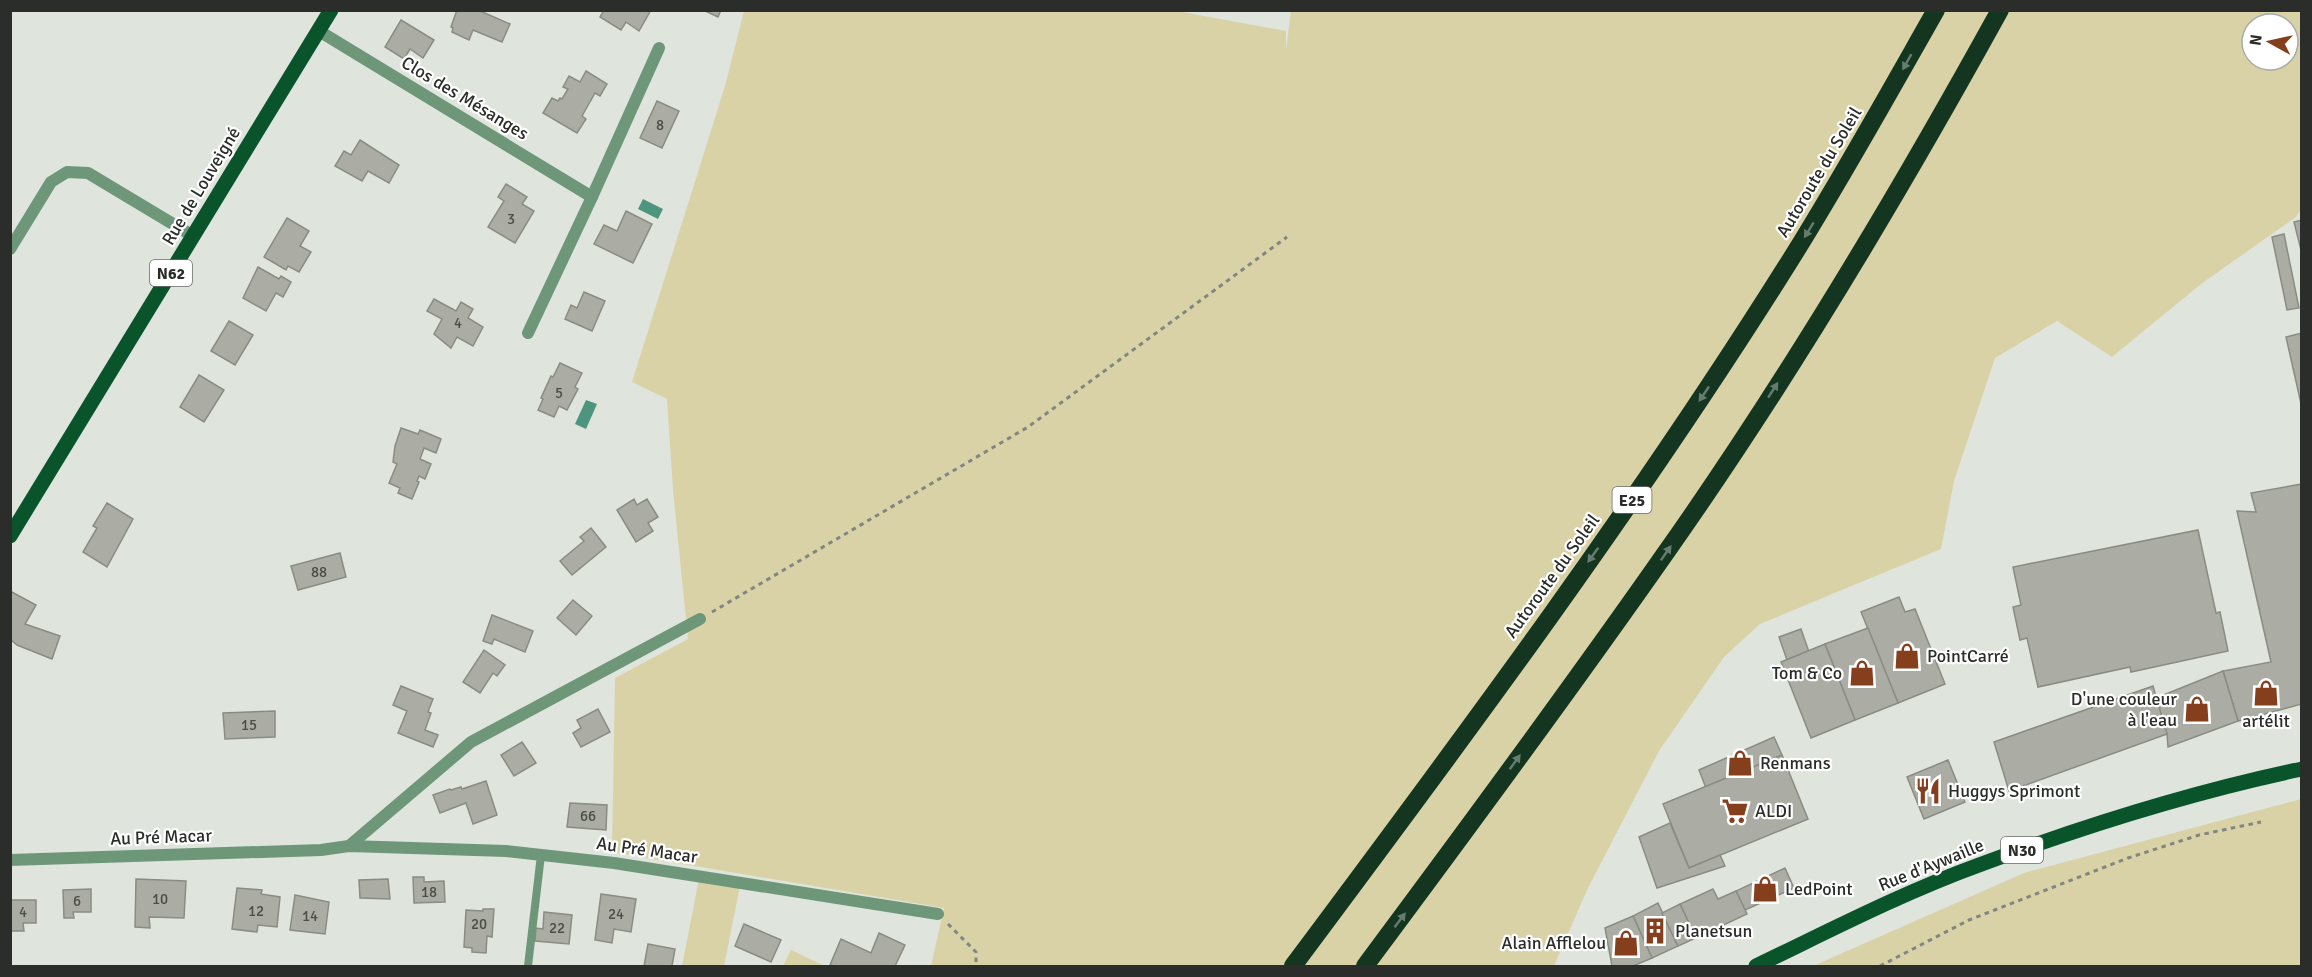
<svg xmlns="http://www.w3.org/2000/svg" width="2312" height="977" viewBox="0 0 2312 977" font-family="Signika,sans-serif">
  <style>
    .green { fill: #dad2a7; fill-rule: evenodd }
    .water { fill: #4d957e }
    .building { fill: #abada4; stroke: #8a8c83; stroke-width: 1.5 }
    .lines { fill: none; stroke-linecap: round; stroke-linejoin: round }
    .path { stroke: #828680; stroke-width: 3; stroke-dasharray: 4.5 4.5; stroke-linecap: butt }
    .service { stroke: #6e977a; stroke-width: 8 }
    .minor { stroke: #6e977a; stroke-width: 12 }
    .primary { stroke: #0a542c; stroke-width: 15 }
    .motorway { stroke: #143620; stroke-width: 18 }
    .oneway { fill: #667c6e }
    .labels { text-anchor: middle; stroke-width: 4.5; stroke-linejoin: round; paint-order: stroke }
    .number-label { font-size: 15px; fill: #4b4d48 }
    .shield { fill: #fff; stroke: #6b6c6a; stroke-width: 1.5 }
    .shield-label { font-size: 16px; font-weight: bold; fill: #2b2d2a }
    .street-label { font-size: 18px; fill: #2b2d2a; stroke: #fff }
    .poi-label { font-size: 18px; fill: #2b2d2a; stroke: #fff; text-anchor: start }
  </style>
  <rect width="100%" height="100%" fill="#dfe5dd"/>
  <!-- green -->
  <g class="green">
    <path d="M1291,10L2301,11V209L2296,217L2201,284L2112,357L2057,321L1995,358L1954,481L1941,549L1760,624L1724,657L1659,751L1587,890L1554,966H931L944,908L612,852L615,678L688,639L673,490L667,399L632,382L725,86L744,11H1177L1286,31V51ZM2252,24H2288V60H2252Z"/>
    <polygon points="2301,799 2301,966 1813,966 2024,873"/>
    <polygon points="699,879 740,886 724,966 682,966"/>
    <polygon points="791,950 825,966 783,966"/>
  </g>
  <!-- water -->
  <g class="water">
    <polygon points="643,199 663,209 658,219 638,209"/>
    <polygon points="586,400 597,404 586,429 575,424"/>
  </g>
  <!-- building -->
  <g class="building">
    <polygon points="457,10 478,10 510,24 502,42 473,30 469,40 452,32 453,28 451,27"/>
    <polygon points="604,10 651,10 639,31 626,22 621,30 600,17"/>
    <polygon points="703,10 721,10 718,17"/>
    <polygon points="401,20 434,40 423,58 410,49 404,59 385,47"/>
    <polygon points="586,71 607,84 600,96 595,93 582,116 586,119 577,133 543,113 552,98 558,101 560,98 562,99 568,89 563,87 569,76 580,82"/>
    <polygon points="657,101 679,111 662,148 640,138"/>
    <polygon points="360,140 399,165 389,183 368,171 362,181 335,166 344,151 351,155"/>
    <polygon points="506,184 527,197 522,204 534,211 515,243 488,227 504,201 498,197"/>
    <polygon points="626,211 652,224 633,263 594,244 604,225 617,231"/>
    <polygon points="287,218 309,231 300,246 311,252 299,272 288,266 286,270 264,257"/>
    <polygon points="2302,220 2302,254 2294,222"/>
    <polygon points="2284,234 2299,308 2287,310 2272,237"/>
    <polygon points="258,267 279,279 281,276 291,282 283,297 276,293 266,311 243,298"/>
    <polygon points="584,292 605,301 592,331 565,319 571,305 577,308"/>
    <polygon points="434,299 456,311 461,302 473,309 468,318 483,327 473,346 457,337 451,348 434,334 442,319 427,311"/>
    <polygon points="229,321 253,335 235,365 211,351"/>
    <polygon points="2302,333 2302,408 2286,337"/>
    <polygon points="560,363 582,373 575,387 578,389 567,410 559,406 554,417 538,410 543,399 541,398 551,376 553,377"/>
    <polygon points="199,375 224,390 204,422 180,407"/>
    <polygon points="401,428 418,434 420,430 441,439 436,453 424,448 420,459 431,464 425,479 419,476 417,481 419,482 412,499 398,493 400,488 389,483 397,464 393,462 395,446"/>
    <polygon points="2302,484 2302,704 2238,721 2223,671 2271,662 2237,511 2256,512 2251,493"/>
    <polygon points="634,499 637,505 647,499 658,517 648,523 653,531 636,542 617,510"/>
    <polygon points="107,503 133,519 107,567 83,552 97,528 93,526"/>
    <polygon points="591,528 606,547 572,575 560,561 584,541 580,537"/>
    <polygon points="2198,530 2216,613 2220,612 2228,651 2131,672 2130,667 2038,687 2027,638 2020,640 2013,607 2021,605 2013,567"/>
    <polygon points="340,553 346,577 298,590 291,566"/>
    <polygon points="10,591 36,605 25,624 60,636 52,659 17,645 10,639"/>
    <polygon points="1899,597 1905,612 1915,609 1945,684 1898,703 1861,612"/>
    <polygon points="573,600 592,616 576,635 557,618"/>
    <polygon points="492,615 533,631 525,652 494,639 492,644 483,641"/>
    <polygon points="1868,628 1898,703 1855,720 1825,644"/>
    <polygon points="1801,629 1809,652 1787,660 1779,637"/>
    <polygon points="1825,644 1855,720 1811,738 1781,662"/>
    <polygon points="484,650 505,665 497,676 493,673 480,693 463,682"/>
    <polygon points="2223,671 2238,721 2168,747 2167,734 2156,698"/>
    <polygon points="401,686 433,699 428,712 431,713 425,730 438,735 433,747 398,733 407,711 393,705"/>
    <polygon points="2153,686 2167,734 2009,791 1994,742"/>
    <polygon points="598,709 610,732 581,747 573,733 581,728 577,720"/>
    <polygon points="275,711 275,737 225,739 223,713"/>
    <polygon points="1774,737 1782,755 1706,788 1699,770"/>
    <polygon points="522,742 536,763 514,776 501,755"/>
    <polygon points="1782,755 1808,819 1689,868 1663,804"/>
    <polygon points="1948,760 1965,802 1924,819 1907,777"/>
    <polygon points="486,781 497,815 473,824 466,803 440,813 433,795 450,789 451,790 461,787 462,789"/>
    <polygon points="570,803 607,805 606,830 567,827"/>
    <polygon points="1670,823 1689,868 1720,855 1725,866 1657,888 1639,837"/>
    <polygon points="1785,868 1794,888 1745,910 1736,891"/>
    <polygon points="413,877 424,877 424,882 444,881 445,902 414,903"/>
    <polygon points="136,879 186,881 184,918 149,917 150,928 135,927"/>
    <polygon points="388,879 390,899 360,898 359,880"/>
    <polygon points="237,888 262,890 261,894 280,897 277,927 258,925 257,932 232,929"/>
    <polygon points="91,889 91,912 73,912 74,918 64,918 63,890"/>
    <polygon points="1713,889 1718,899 1736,891 1747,914 1696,938 1680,904"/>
    <polygon points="601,894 636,899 631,932 614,929 612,943 595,940"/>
    <polygon points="295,895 329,902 325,934 290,930"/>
    <polygon points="10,900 36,900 36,923 23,923 24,931 10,931"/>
    <polygon points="1658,903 1678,946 1652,958 1633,916"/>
    <polygon points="1680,904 1696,938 1678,946 1662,913"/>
    <polygon points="483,909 494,909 492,937 487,936 486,953 472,952 472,948 464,947 466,910 483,911"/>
    <polygon points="544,912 572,915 569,944 535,941 536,928 543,929"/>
    <polygon points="1633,916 1652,958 1633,966 1612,966 1605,928"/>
    <polygon points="744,924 781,940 771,962 735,946"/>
    <polygon points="879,933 905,945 895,966 834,966 830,965 841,939 871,953"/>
    <polygon points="648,944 675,949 672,966 644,966"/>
  </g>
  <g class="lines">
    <!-- path -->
    <g class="path">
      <polyline points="712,612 1028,427 1287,237"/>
      <polyline points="948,924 976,952 976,966"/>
      <polyline points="1880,966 1969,920 2128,858 2199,835 2261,822"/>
    </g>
    <!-- service -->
    <polyline class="service" points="528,966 541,855"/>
    <!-- minor -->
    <g class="minor">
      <polyline points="319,31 592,197"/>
      <polyline points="10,249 51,182 67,172 88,173 193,236"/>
      <polyline points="528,333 592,197 659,48"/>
      <polyline points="349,846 471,742 700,619"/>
      <polyline points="10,860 321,850 349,846 506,851 614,863 938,914"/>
    </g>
    <!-- primary -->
    <g class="primary">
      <polyline points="10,536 331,10"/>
      <path d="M1756,966C1829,931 1902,893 1979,865C2084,826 2192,792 2302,769"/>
    </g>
    <!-- motorway -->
    <g class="motorway">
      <path d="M1293,966C1467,733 1642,498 1796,251C1845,172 1890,91 1936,10"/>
      <path d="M1365,966C1467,829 1569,691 1667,551C1789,378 1898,195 2000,10"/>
    </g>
  </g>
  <!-- one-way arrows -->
  <defs><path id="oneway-solid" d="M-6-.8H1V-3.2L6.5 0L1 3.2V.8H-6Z" transform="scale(1.5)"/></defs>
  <g class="oneway">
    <use href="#oneway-solid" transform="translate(1907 62) rotate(119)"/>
    <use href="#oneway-solid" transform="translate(1809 230) rotate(121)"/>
    <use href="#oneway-solid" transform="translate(1773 390) rotate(-57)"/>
    <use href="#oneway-solid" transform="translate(1704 394) rotate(124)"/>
    <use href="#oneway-solid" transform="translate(1666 553) rotate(-55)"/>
    <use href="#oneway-solid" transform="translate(1593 555) rotate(126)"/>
    <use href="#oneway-solid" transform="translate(1515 762) rotate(-54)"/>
    <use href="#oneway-solid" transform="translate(1400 920) rotate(-53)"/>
  </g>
  <!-- icons -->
  <defs>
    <g id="shop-bare" transform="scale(2.07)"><path d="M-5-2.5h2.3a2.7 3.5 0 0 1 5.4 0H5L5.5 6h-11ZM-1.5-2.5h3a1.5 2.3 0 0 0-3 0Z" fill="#863f1d" stroke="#fff" stroke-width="2.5" paint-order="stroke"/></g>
    <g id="restaurant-bare" transform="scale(2.07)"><path d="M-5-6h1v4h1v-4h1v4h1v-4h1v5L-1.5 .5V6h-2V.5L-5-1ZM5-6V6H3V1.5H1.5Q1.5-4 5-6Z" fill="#863f1d" stroke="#fff" stroke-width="2.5" paint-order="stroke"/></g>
    <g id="supermarket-bare" transform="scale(2.07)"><path d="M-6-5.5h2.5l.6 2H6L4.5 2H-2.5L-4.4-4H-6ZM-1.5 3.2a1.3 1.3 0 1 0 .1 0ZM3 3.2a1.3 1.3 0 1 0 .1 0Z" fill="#863f1d" stroke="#fff" stroke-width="2.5" paint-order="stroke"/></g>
    <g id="building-bare" transform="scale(2.07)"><path d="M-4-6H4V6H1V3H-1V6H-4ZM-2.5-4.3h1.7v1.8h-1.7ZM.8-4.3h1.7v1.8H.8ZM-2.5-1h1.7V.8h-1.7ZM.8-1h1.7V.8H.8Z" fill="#863f1d" stroke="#fff" stroke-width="2.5" paint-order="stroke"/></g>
  </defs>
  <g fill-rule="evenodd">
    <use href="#shop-bare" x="1907" y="656"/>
    <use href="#shop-bare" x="1862" y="673"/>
    <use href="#shop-bare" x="2266" y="693"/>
    <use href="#shop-bare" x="2197" y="709"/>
    <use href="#shop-bare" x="1740" y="763"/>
    <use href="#restaurant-bare" x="1928" y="791"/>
    <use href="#supermarket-bare" x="1735" y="811"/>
    <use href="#shop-bare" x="1765" y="889"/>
    <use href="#building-bare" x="1655" y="931"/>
    <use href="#shop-bare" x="1626" y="943"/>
  </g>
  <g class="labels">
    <!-- number labels -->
    <g class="number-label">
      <text x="660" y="130">8</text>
      <text x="511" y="224">3</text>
      <text x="458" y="328">4</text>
      <text x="559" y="398">5</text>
      <text x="319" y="577">88</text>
      <text x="249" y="730">15</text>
      <text x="588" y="821">66</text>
      <text x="429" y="897">18</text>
      <text x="160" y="904">10</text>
      <text x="77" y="906">6</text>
      <text x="256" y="916">12</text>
      <text x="23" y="917">4</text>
      <text x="616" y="919">24</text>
      <text x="310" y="921">14</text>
      <text x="479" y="929">20</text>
      <text x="557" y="933">22</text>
    </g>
    <!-- shield labels -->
    <g class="shield">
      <rect x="150" y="260" width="42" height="26" rx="4.5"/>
      <rect x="1612.5" y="487" width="39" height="26" rx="4.5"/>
      <rect x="2001" y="837" width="42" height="26" rx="4.5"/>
    </g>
    <g class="shield-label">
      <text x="171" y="279">N62</text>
      <text x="1632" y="506">E25</text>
      <text x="2022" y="856">N30</text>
    </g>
    <!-- street labels -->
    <g class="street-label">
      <text transform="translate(465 98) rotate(31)" y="6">Clos des Mésanges</text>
      <text transform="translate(1819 172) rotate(-59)" y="6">Autoroute du Soleil</text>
      <text transform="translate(201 186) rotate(-59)" y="6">Rue de Louveigné</text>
      <text transform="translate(1552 576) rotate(-54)" y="6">Autoroute du Soleil</text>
      <text transform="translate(161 837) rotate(-2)" y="6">Au Pré Macar</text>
      <text transform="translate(647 850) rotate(8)" y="6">Au Pré Macar</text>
      <text transform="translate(1931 865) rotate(-22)" y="6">Rue d'Aywaille</text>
    </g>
    <!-- poi labels -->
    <g class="poi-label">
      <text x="1927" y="662">PointCarré</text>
      <text x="1842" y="679" text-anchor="end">Tom &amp; Co</text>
      <text x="2177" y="705" text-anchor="end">D'une couleur<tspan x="2177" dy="21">à l'eau</tspan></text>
      <text x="2266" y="727" text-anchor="middle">artélit</text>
      <text x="1760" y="769">Renmans</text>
      <text x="1948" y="797">Huggys Sprimont</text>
      <text x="1755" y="817">ALDI</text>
      <text x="1785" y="895">LedPoint</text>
      <text x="1675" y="937">Planetsun</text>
      <text x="1606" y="949" text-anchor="end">Alain Afflelou</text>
    </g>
  </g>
  <!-- border -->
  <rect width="2312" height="977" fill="none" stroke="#2b2d2a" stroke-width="24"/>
  <!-- north arrow -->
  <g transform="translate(2270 42) rotate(278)"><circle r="28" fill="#ffffff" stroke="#aaabaa" stroke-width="1.5"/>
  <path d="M0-4.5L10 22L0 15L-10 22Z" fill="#863f1d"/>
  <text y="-9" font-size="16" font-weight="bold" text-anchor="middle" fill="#2b2d2a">N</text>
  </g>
</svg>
